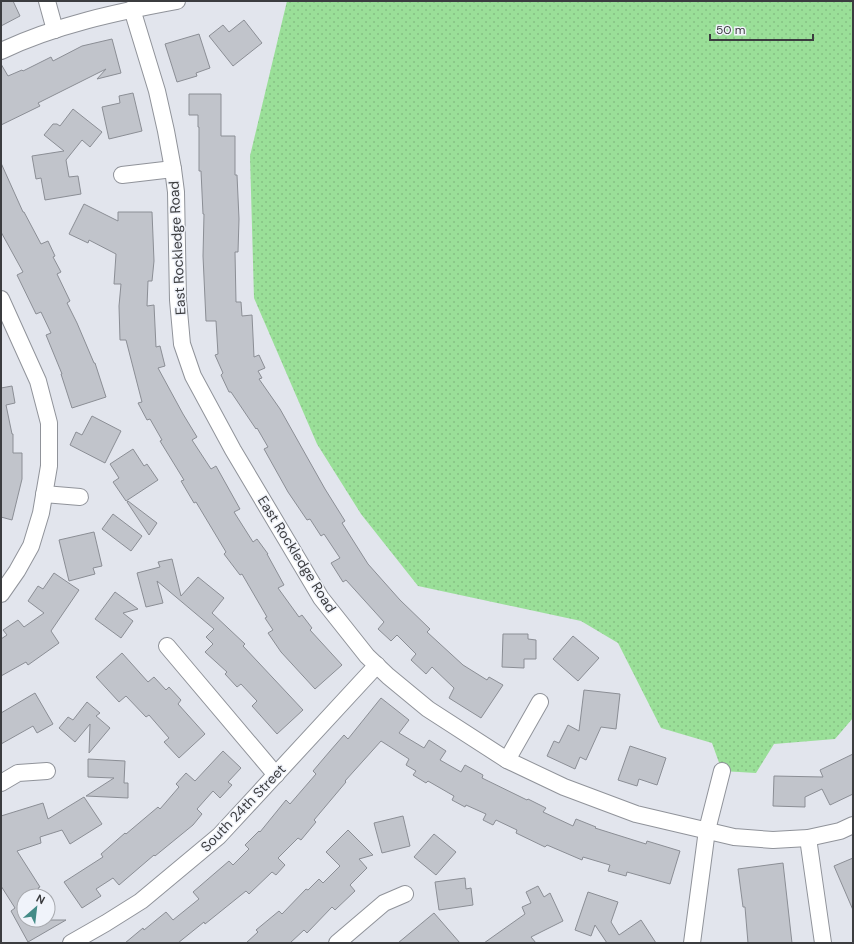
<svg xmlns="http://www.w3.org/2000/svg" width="854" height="944" viewBox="0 0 854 944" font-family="'DM Sans',sans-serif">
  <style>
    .grass { fill: url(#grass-dots) }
    .building { fill: #c1c4cb; stroke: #8b8e95 }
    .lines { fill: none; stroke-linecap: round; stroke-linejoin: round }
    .minor-casing { stroke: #90939a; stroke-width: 18 }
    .minor { stroke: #fff; stroke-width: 16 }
    .labels { text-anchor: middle; stroke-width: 3; stroke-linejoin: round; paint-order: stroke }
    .street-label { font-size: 14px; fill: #3b3c3f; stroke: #f0f3fa }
  </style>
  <defs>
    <pattern id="grass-dots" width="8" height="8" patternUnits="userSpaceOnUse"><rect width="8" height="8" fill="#9adf98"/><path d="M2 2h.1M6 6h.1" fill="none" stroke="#86c084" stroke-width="1.8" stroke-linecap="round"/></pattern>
  </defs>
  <rect width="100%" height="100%" fill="#e2e5ed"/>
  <!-- grass -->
  <polygon class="grass" points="287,1 853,1 853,718 835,739 774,744 756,773 722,771 712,743 661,728 618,643 581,621 418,586 361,514 317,444 254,298 250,156"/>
  <!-- building -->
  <g class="building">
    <polygon points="1,1 13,1 20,16 1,26"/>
    <polygon points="244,20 262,43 233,66 209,36 223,25 229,32"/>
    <polygon points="199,34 210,68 196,73 197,76 177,82 165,44"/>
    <polygon points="112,39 121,73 97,79 106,69 38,103 40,106 1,125 1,64 8,76 22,70 23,71 51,57 53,61 82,46"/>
    <polygon points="133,93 142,131 109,139 102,107 120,103 119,96"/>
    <polygon points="189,94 221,94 221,136 235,136 235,175 237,175 239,219 238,252 235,252 236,302 241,302 242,316 252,315 254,357 259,355 265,368 258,371 262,378 259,379 280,409 325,489 345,521 342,523 368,564 400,600 430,629 427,632 463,665 487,680 489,677 503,685 481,718 449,698 454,688 432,667 426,674 411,660 416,654 397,635 391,641 378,629 384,622 346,580 343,582 331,563 340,558 324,534 321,536 310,519 307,520 288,492 264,449 268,447 257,428 256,429 231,392 229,392 221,375 223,373 215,355 218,354 216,321 206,321 203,256 204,214 203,214 201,171 199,171 199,127 198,127 198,115 189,115"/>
    <polygon points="73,109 102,132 90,147 82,140 66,160 69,177 78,176 81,194 45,200 41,178 36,179 32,156 64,151 44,135 53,124 57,124 60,126"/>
    <polygon points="1,163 23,212 24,212 41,244 48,241 55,256 53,257 61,272 57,274 70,301 67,303 77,323 94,363 95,363 106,397 72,408 61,374 62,374 46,335 51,333 41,312 36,314 17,275 23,272 1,232"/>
    <polygon points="84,204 118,221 118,212 152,212 154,261 152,281 148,281 147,306 154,305 156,347 160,346 165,366 158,368 183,414 197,437 192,440 211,469 216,466 240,509 234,512 253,542 257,539 268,554 267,554 284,585 278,588 299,617 302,615 312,628 310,630 342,665 315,689 281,652 268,633 273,630 265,618 267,617 242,574 240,575 224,554 226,552 196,502 194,503 181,481 184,480 160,441 162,440 150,419 147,420 138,403 142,402 126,340 120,340 119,306 121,284 114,284 116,254 89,240 88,243 69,234"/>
    <polygon points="12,386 15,403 6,405 12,434 13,434 13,453 22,453 22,479 12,520 1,517 1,388"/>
    <polygon points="92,416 121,431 105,463 70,445 76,432 82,435"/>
    <polygon points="133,449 144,466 147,464 158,480 126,501 113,482 119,478 110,464"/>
    <polygon points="128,501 157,523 149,535 127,502"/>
    <polygon points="113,514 142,536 131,551 102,529"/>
    <polygon points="94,532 102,566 93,568 95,574 69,581 59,540"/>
    <polygon points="172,559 181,596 198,577 224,598 212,613 245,644 243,646 303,710 277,734 252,706 257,701 241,684 237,687 225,674 227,672 205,652 213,644 206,637 214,629 157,581 163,603 146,607 137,573 160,567 158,562"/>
    <polygon points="54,573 79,590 51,631 59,643 28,665 26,662 1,676 1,639 7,635 3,630 18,620 24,627 44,613 28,601 38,586 43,589"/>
    <polygon points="115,592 138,609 123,613 133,621 121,638 95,619"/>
    <polygon points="503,634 528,634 528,639 536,640 536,659 524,659 524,668 502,667"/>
    <polygon points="573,636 599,658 578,681 553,659"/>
    <polygon points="122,653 148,682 154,677 166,690 169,687 181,700 178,704 205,734 179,758 164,742 169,738 149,715 146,717 126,696 119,702 96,677"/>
    <polygon points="584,690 620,694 616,729 601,727 586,760 580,757 575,769 547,756 554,741 559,743 568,725 579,731"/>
    <polygon points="35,693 53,724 37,733 33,726 1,744 1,713"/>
    <polygon points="381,698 409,720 399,733 424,748 429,740 446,751 440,760 461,772 465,765 483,775 482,778 527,800 528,799 546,808 543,812 573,826 576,819 596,827 595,828 646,844 647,841 680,851 670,884 627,872 626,876 608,871 610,865 583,857 582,860 547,845 545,847 516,833 517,830 496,820 493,825 483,820 486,814 466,805 465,807 452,800 454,796 428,781 426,783 413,775 416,771 406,765 409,759 381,741 345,781 346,782 314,820 316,822 301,840 298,838 278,858 285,865 276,875 272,872 249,894 246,891 205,924 204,922 178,943 125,943 143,928 144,930 166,912 173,920 199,899 193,892 229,861 233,865 249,849 245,845 259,831 260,832 286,800 290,804 316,774 313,771 330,751 344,735 348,739"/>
    <polygon points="87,702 100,713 96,716 110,728 89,753 90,724 75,742 59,728 68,717 73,720"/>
    <polygon points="630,746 666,758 657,785 639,779 637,786 618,780"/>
    <polygon points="223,751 241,768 228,782 232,785 220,798 213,791 197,809 202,814 193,825 155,856 154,855 119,885 113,878 96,889 101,896 82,908 64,882 103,857 101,854 125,833 126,834 158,807 160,809 179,787 176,784 186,773 195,781"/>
    <polygon points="853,754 853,794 830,805 822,789 805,797 805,807 773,806 774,776 823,777 820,770"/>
    <polygon points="88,759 125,761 124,783 128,783 128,798 86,796 114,778 88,777"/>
    <polygon points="84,797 102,824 70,844 62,830 40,837 41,843 17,851 40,887 38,888 43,896 24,896 24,920 66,920 28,942 11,911 15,908 1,886 1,816 43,803 48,819"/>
    <polygon points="403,816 410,846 382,853 374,823"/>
    <polygon points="348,830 373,855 359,859 367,868 350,885 355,891 335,910 332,907 307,933 304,930 290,943 246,943 258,932 256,930 279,911 282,914 306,889 308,890 319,879 323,883 340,866 326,852"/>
    <polygon points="434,834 456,852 436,875 414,857"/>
    <polygon points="853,858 853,910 834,866"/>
    <polygon points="783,863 792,943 748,943 745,907 743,907 738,869"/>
    <polygon points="465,878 466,889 471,888 473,905 439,910 435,882"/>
    <polygon points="538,886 544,897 550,893 563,921 531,937 536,943 484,943 525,914 522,907 531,903 526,892"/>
    <polygon points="588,892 618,902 611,922 619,935 641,920 656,943 607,943 595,925 591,936 575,930"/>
    <polygon points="434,913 460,943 398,943"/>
  </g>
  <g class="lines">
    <!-- minor casing -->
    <g class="minor-casing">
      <g id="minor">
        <polyline points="47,1 55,30"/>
        <polyline points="132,9 157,91 166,131 173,169 176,192 178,300 182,344 193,376 233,450 321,598 367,656 388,676 428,709 507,760 564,787 636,814 734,837 773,840 808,838 840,831 853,825"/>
        <path d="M1,51C56,25 117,12 177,1"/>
        <polyline points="122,175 173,169"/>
        <polyline points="1,299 38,381 49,423 49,466 41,513 31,546 17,571 1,594"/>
        <polyline points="44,494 80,497"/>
        <polyline points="167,646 276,775"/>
        <polyline points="507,760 540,702"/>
        <polyline points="1,783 18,773 47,771"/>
        <polyline points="808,838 823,943"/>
        <polyline points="71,943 106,923 141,901 219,836 377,665"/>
        <polyline points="337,943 384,903 405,894"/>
        <polyline points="692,943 707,830 722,771"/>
      </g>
    </g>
    <!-- minor -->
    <use href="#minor" class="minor"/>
  </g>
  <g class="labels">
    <!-- street labels -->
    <g class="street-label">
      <text transform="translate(177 248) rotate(-93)" y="5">East Rockledge Road</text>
      <text transform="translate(297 554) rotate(58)" y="5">East Rockledge Road</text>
      <text transform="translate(243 808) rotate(-46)" y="5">South 24th Street</text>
    </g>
  </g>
  <!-- border -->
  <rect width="854" height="944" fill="none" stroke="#3b3c3f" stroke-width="4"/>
  <!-- north arrow -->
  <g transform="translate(36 908) rotate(28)"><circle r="19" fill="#f0f3fa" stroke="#a8aaaf"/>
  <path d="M0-3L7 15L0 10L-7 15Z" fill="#448b87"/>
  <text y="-6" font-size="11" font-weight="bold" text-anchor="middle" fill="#3b3c3f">N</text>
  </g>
  <!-- scale -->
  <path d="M710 34v6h103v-6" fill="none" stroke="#3b3c3f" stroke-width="2"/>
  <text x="716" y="34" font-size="12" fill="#3b3c3f" stroke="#f0f3fa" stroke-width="3" paint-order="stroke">50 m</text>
</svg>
